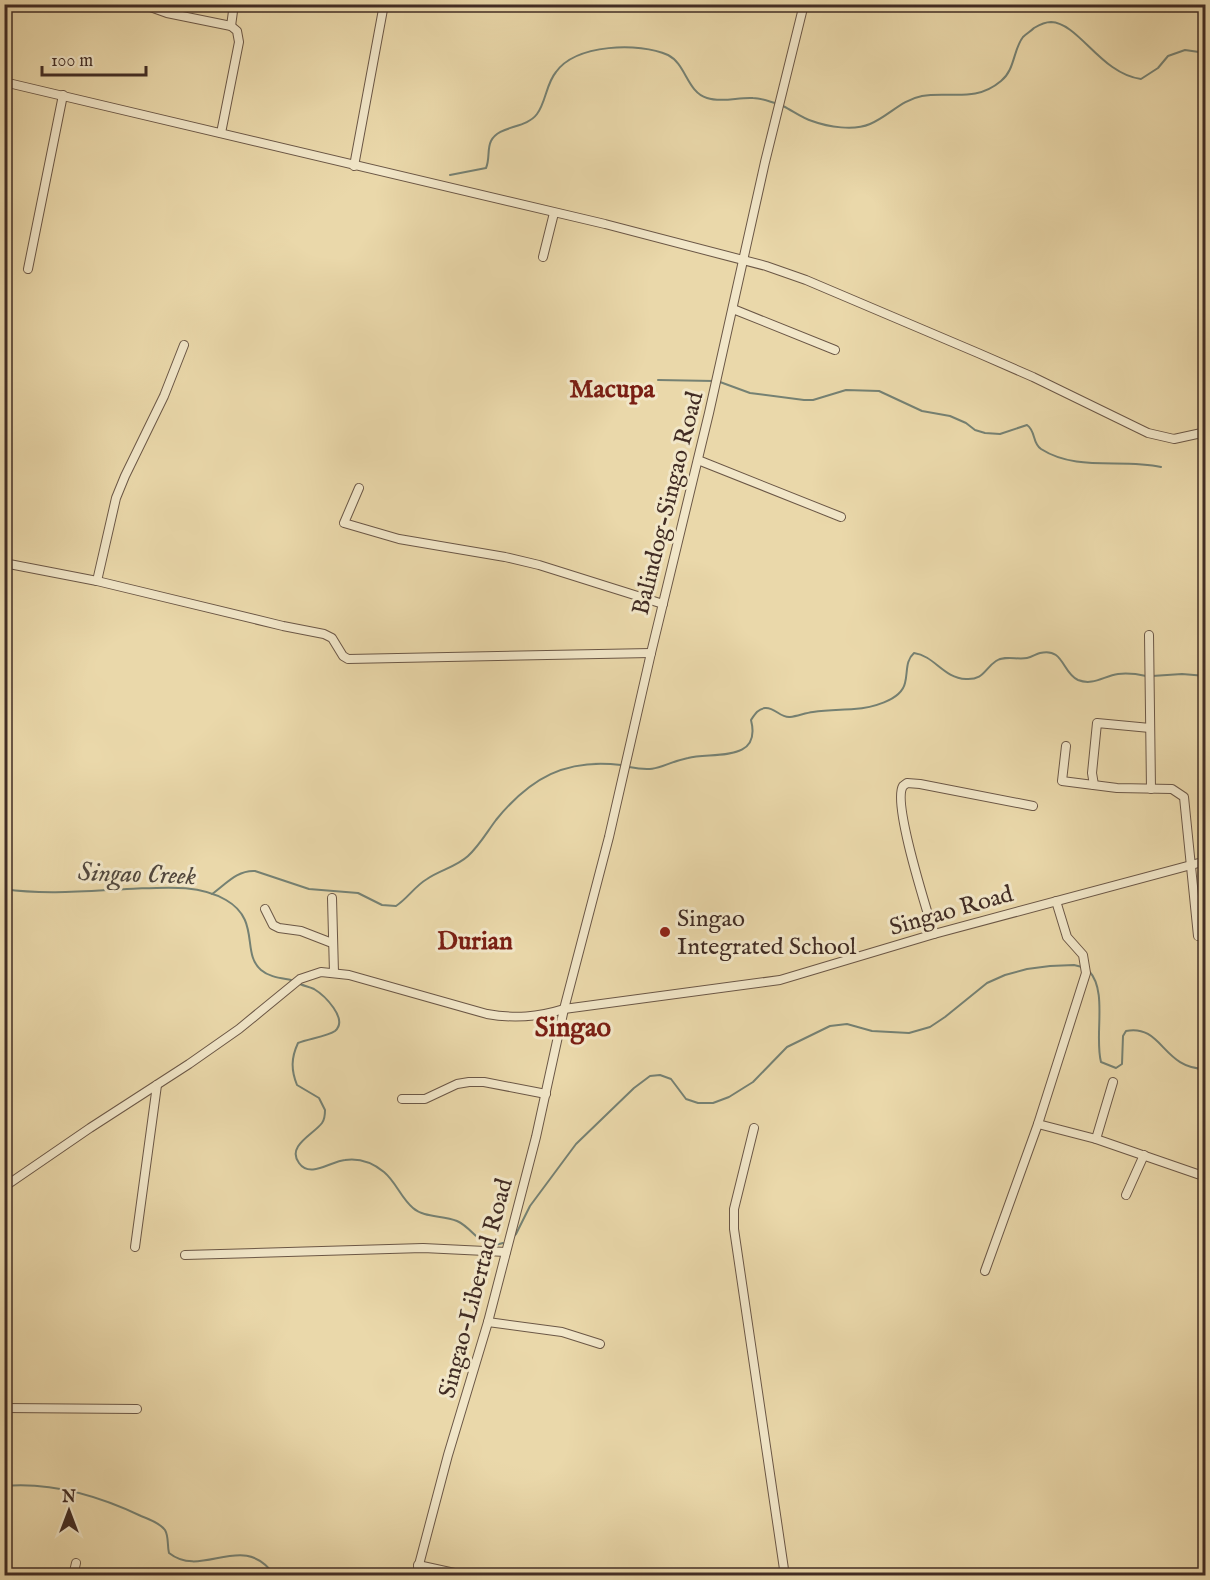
<svg xmlns="http://www.w3.org/2000/svg" width="1210" height="1580" viewBox="0 0 1210 1580" font-family="'IM FELL English',serif">
  <style>
    .lines { fill: none; stroke-linecap: round; stroke-linejoin: round }
    .stream { stroke: #758173; stroke-width: 2 }
    .minor-casing { stroke: #6b5746; stroke-width: 10 }
    .minor { stroke: #f1e6c8; stroke-width: 8 }
    .poi-dot { fill: #8f2418; stroke: #f1e6c8; stroke-width: 2 }
    .labels { text-anchor: middle; stroke-width: 6; stroke-linejoin: round; paint-order: stroke }
    .street-label { font-size: 24px; fill: #412c24; stroke: #f1e6c8 }
    .poi-label { font-size: 24px; fill: #412c24; stroke: #f1e6c8; text-anchor: start }
    .neighbourhood-label { font-size: 26px; font-weight: bold; fill: #7a1f14; stroke: #f1e6c8 }
    .water-label { font-size: 26px; font-style: italic; fill: #52483e; stroke: #f1e6c8 }
    .quarter-label { font-size: 27px; font-weight: bold; fill: #7a1f14; stroke: #f1e6c8 }
  </style>
  <rect width="100%" height="100%" fill="#ead8aa"/>
  <filter id="stains"><feTurbulence type="fractalNoise" baseFrequency=".00333" numOctaves="4"/><feColorMatrix values="0 0 0 0 .2 0 0 0 0 .09 0 0 0 0 .02 0 0 0 .5 -.17"/></filter>
  <radialGradient id="worn" r=".72"><stop offset=".6" stop-color="#630" stop-opacity="0"/><stop offset="1" stop-color="#630" stop-opacity=".3"/></radialGradient>
  <g class="lines">
    <!-- stream -->
    <g class="stream">
      <path d="M783,106C793,111 802,118 812,121C828,127 854,131 870,124C889,116 901,100 922,96C950,91 975,103 1001,81C1015,70 1013,50 1023,37C1026,34 1031,31 1034,28C1039,25 1045,22 1051,22C1079,23 1101,74 1141,79L1158,68L1168,56L1185,50L1206,53"/>
      <path d="M450,175L486,168C490,159 487,149 491,141C499,125 526,129 537,114C546,102 546,84 556,72C576,44 639,42 668,55C686,64 687,92 707,98C722,103 738,97 753,98C760,98 768,101 775,103"/>
      <polyline points="658,380 714,381"/>
      <path d="M720,382L750,393L804,400H813L846,390L879,391L922,411L950,416L966,423L975,430L985,433L1000,434L1027,425C1036,431 1032,443 1041,449C1077,472 1122,458 1161,467"/>
      <polyline points="1152,676 1182,674 1206,676"/>
      <path d="M629,767C661,773 660,764 688,758C713,752 762,763 751,720C755,714 758,709 765,708C775,707 780,718 790,717C798,716 805,713 813,712C827,710 841,710 854,709C870,708 901,701 905,683C908,672 905,661 914,653C935,656 943,678 966,679C984,680 984,669 996,661C1005,655 1017,660 1027,658C1032,657 1036,654 1040,653C1064,647 1062,673 1078,680C1093,686 1104,676 1118,674C1127,673 1137,674 1146,676"/>
      <path d="M4,889C44,895 87,891 127,889C160,888 197,883 226,900C261,920 241,953 261,970C269,977 281,978 291,980"/>
      <path d="M212,894C226,884 237,870 255,871L309,889L358,893L382,905L396,906C408,898 415,886 427,879C440,870 456,867 468,856C479,846 487,832 496,820C530,778 566,758 621,765"/>
      <path d="M1089,971C1108,991 1094,1036 1101,1062L1116,1068L1122,1064L1123,1036L1126,1031C1163,1024 1162,1069 1206,1069"/>
      <path d="M300,984C304,986 310,987 314,989C324,995 349,1019 335,1031C328,1036 308,1039 298,1043C291,1058 291,1070 297,1085L319,1098L325,1110C325,1115 325,1119 322,1123C314,1134 286,1146 299,1163C310,1179 331,1161 345,1160C359,1158 373,1163 384,1172C396,1182 401,1198 413,1208C424,1218 443,1215 457,1221C475,1229 480,1251 503,1243"/>
      <polyline points="512,1238 516,1234 530,1206 576,1144 634,1088 650,1076 660,1075 671,1079 686,1099 698,1103 713,1103 729,1097 753,1082 787,1047 830,1026 847,1024 872,1031 909,1033 930,1027 945,1017 987,983 1005,975 1027,969 1050,966 1074,965 1082,967"/>
      <path d="M4,1486C51,1482 99,1496 141,1516C149,1519 160,1523 165,1530C169,1537 167,1545 169,1553C203,1580 243,1529 275,1576"/>
    </g>
    <!-- minor casing -->
    <g class="minor-casing">
      <g id="minor">
        <polyline points="142,4 167,13 231,26 237,31 239,42 221,133"/>
        <polyline points="231,26 234,4"/>
        <polyline points="4,82 605,224 766,266 806,280 978,353 1033,377 1148,433 1174,439 1206,432"/>
        <polyline points="354,166 384,4"/>
        <polyline points="543,257 554,213"/>
        <polyline points="28,269 63,95"/>
        <polyline points="733,309 835,350"/>
        <polyline points="698,460 841,517"/>
        <polyline points="359,488 344,523 399,539 505,557 539,565 663,604"/>
        <polyline points="4,563 97,581 283,626 324,634 332,638 343,656 348,659 651,653"/>
        <polyline points="97,581 116,498 125,476 164,396 184,345"/>
        <polyline points="1149,635 1151,789"/>
        <polyline points="1066,746 1062,781 1117,788 1172,789 1184,797 1198,936"/>
        <polyline points="1094,785 1092,773 1097,723 1150,728"/>
        <polyline points="332,898 334,973"/>
        <polyline points="265,909 273,925 279,928 301,931 332,943"/>
        <path d="M934,934C927,910 892,803 903,786L907,783L920,784L1033,806"/>
        <polyline points="402,1099 425,1099 457,1084 469,1082 484,1082 546,1094"/>
        <polyline points="1038,1124 1096,1139 1206,1177"/>
        <polyline points="754,1128 734,1209 734,1229 785,1576"/>
        <polyline points="1096,1139 1113,1082"/>
        <path d="M4,1187L90,1128L189,1064L239,1029L300,979L321,972L349,975L487,1014C515,1019 538,1017 564,1009L780,980L934,934L1206,861"/>
        <polyline points="1126,1195 1144,1155"/>
        <polyline points="135,1247 157,1085"/>
        <polyline points="185,1255 423,1248 506,1252"/>
        <polyline points="985,1271 1038,1124 1086,973 1083,955 1067,937 1056,901"/>
        <polyline points="488,1322 562,1332 600,1344"/>
        <polyline points="4,1408 137,1409"/>
        <polyline points="418,1565 468,1576"/>
        <polyline points="73,1576 76,1563"/>
        <polyline points="416,1576 448,1455 488,1322 536,1137 564,1009 609,837 651,653 709,413 765,162 804,4"/>
      </g>
    </g>
    <!-- minor -->
    <use href="#minor" class="minor"/>
  </g>
  <!-- markers -->
  <circle class="poi-dot" cx="665" cy="932" r="6"/>
  <g class="labels">
    <!-- street labels -->
    <g class="street-label">
      <text transform="translate(667 503) rotate(-76)" y="8">Balindog-Singao Road</text>
      <text transform="translate(951 910) rotate(-16)" y="8">Singao Road</text>
      <text transform="translate(475 1288) rotate(-75)" y="8">Singao-Libertad Road</text>
    </g>
    <!-- poi labels -->
    <g class="poi-label">
      <text x="677" y="926">Singao<tspan x="677" dy="28">Integrated School</tspan></text>
    </g>
    <!-- neighbourhood labels -->
    <g class="neighbourhood-label">
      <text x="612" y="397">Macupa</text>
      <text x="475" y="949">Durian</text>
    </g>
    <!-- water labels -->
    <g class="water-label">
      <text transform="translate(137 873) rotate(2)" y="9">Singao Creek</text>
    </g>
    <!-- quarter labels -->
    <g class="quarter-label">
      <text x="573" y="1036">Singao</text>
    </g>
  </g>
  <!-- margin -->
  <rect width="1210" height="1580" fill="none" stroke="#ead8aa" stroke-width="24"/>
  <rect x="6" y="6" width="1198" height="1568" fill="none" stroke="#412c24" stroke-width="3"/>
  <rect x="12" y="12" width="1186" height="1556" fill="none" stroke="#412c24" stroke-width="1.5"/>
  <!-- north arrow -->
  <g transform="translate(69 1511)" stroke="#f1e6c8" stroke-width="4.5" paint-order="stroke">
  <path d="M0-4.5L10 22L0 15L-10 22Z" fill="#412c24"/>
  <text y="-9" font-size="16" font-weight="bold" text-anchor="middle" fill="#412c24">N</text>
  </g>
  <!-- scale -->
  <path d="M42 66v9h104v-9" fill="none" stroke="#412c24" stroke-width="3"/>
  <text x="51" y="66" font-size="18" fill="#412c24" stroke="#f1e6c8" stroke-width="4.5" paint-order="stroke">100 m</text>
  <rect width="100%" height="100%" filter="url(#stains)"/>
  <rect width="100%" height="100%" fill="url(#worn)"/>
</svg>
